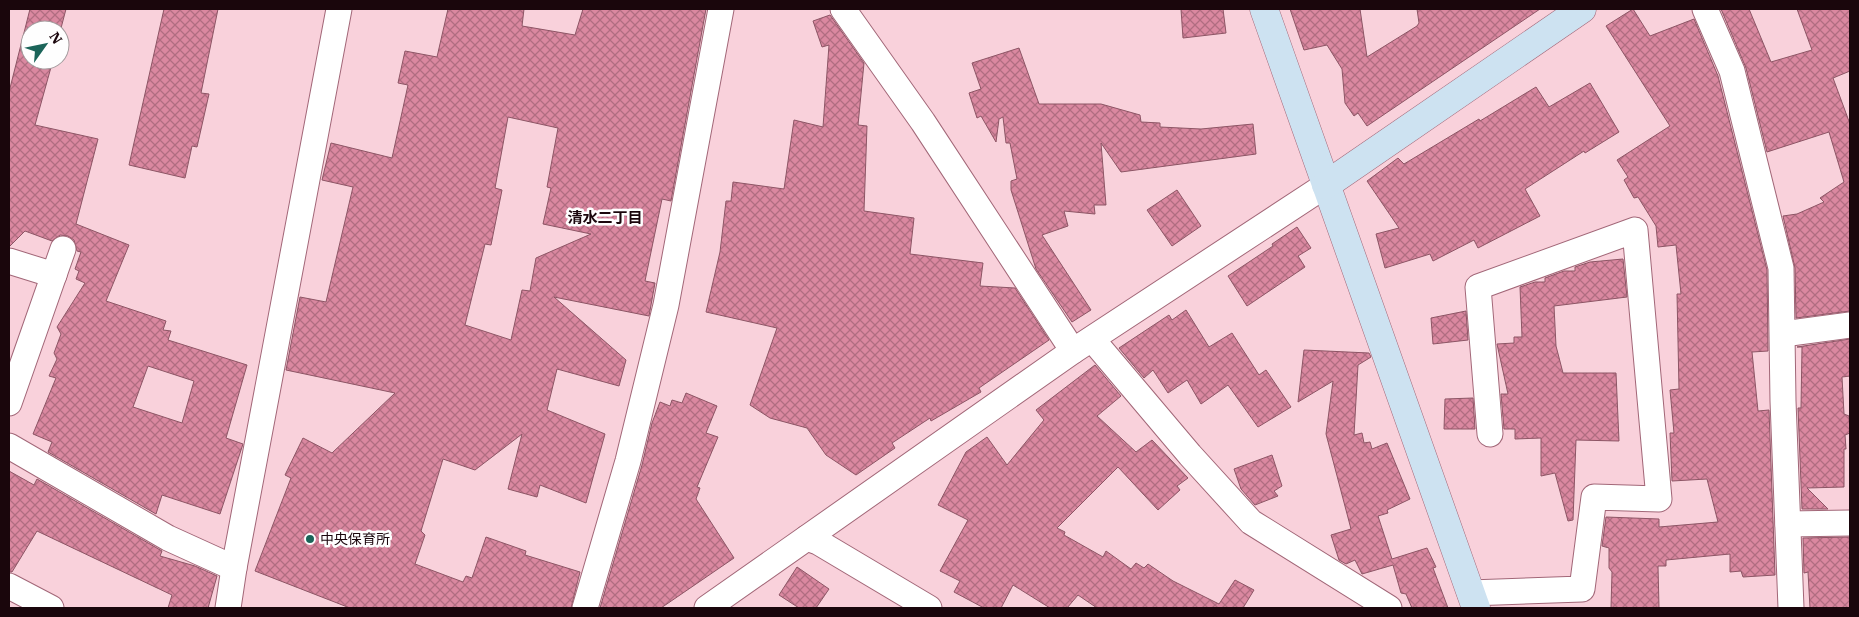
<svg xmlns="http://www.w3.org/2000/svg" width="1859" height="617" viewBox="0 0 1859 617" font-family="'IBM Plex Serif','Noto Sans JP',serif">
  <style>
    .building { fill: url(#building-cross-hatch); stroke: #8d5565; fill-rule: evenodd }
    .lines { fill: none; stroke-linecap: round; stroke-linejoin: round }
    .street-casing { stroke: #a26778; stroke-width: 27 }
    .secondary-casing { stroke: #a26778; stroke-width: 29 }
    .street { stroke: #fff; stroke-width: 25 }
    .secondary { stroke: #cde2f1; stroke-width: 28 }
    .poi-dot { fill: #1b6459; stroke: #fefefe; stroke-width: 2 }
    .labels { text-anchor: middle; stroke-width: 5; stroke-linejoin: round; paint-order: stroke }
    .poi-label { font-size: 14px; fill: #1a060c; stroke: #fefefe; text-anchor: start }
    .neighbourhood-label { font-size: 15px; font-weight: bold; fill: #1a060c; stroke: #fefefe }
  </style>
  <defs>
    <pattern id="building-cross-hatch" width="8" height="8" patternUnits="userSpaceOnUse" patternTransform="scale(1.25)"><rect width="8" height="8" fill="#da88a0"/><path d="M0 0l8 8M0 8l8-8" fill="none" stroke="#b06d81"/></pattern>
  </defs>
  <rect width="100%" height="100%" fill="#f9d1db"/>
  <!-- building -->
  <g class="building">
    <path d="M30,9H66L60,32V30H30V60H53L35,125L98,139L76,224L129,245L106,301L166,321L163,330L171,331L168,340L247,365L226,438L243,444L220,514L162,495L156,514L48,452L52,442L33,434L56,378L49,376L57,359L54,353L61,334L57,327L85,283L76,279L79,271L75,269L81,252L77,251L74,240L68,236L60,235L52,241L25,231L9,247V92ZM148,366L194,381L182,423L133,407Z"/>
    <polygon points="164,9 218,9 201,93 209,94 197,147 192,146 185,178 129,165"/>
    <path d="M448,9H524L522,26L575,35L583,9H706L671,201L662,199L645,281L655,283L649,316L554,297L626,360L619,386L557,369L547,410L605,434L586,503L540,485L537,497L508,489L522,434L475,470L443,459L421,531L425,535L415,564L463,582L466,576L472,578L486,537L526,551L525,555L580,572L571,608H350L255,571L291,478L285,475L303,438L332,453L395,393L286,370L300,297L326,302L353,187L322,180L331,143L392,158L408,85L398,83L405,51L437,57ZM508,117L558,128L547,187L551,188L543,224L591,234L536,258L530,291L522,290L511,340L465,325L485,244L491,245L502,190L495,188Z"/>
    <polygon points="1181,9 1223,9 1226,33 1183,38"/>
    <polygon points="1290,9 1360,9 1367,57 1417,26 1419,23 1417,9 1540,9 1367,126 1358,113 1354,116 1345,103 1342,69 1327,45 1304,50"/>
    <polygon points="1633,9 1650,36 1694,19 1718,76 1767,270 1768,351 1752,352 1758,411 1769,410 1775,575 1743,577 1741,571 1730,572 1730,554 1666,560 1666,566 1658,566 1659,608 1611,608 1612,572 1609,568 1609,548 1602,546 1606,517 1659,519 1659,527 1718,522 1707,479 1672,481 1670,433 1674,433 1670,390 1679,389 1677,294 1681,294 1676,245 1658,247 1656,226 1638,197 1634,198 1624,180 1628,177 1617,160 1670,126 1606,26"/>
    <polygon points="1721,9 1749,9 1771,62 1812,50 1797,9 1850,9 1850,71 1833,78 1850,124 1850,311 1796,318 1795,268 1783,216 1797,214 1824,202 1820,198 1844,182 1829,132 1767,152 1746,68"/>
    <polygon points="830,15 864,63 858,125 867,126 864,211 914,218 910,254 983,263 980,286 1015,288 1049,340 979,388 981,392 931,421 930,418 892,443 895,448 856,475 826,455 807,428 770,418 750,405 777,328 706,312 720,252 726,201 731,201 733,182 784,189 794,120 823,127 829,45 822,47 813,21"/>
    <polygon points="1019,48 1039,104 1101,104 1140,115 1141,122 1160,123 1160,127 1201,129 1253,124 1256,154 1121,172 1101,143 1106,205 1094,205 1095,214 1064,211 1068,226 1042,235 1091,310 1072,322 1036,269 1011,190 1011,181 1017,179 1010,143 1006,143 1003,117 999,119 996,142 981,116 977,118 969,93 981,89 972,63"/>
    <polygon points="1590,83 1619,132 1585,153 1584,151 1525,189 1540,216 1478,248 1474,240 1433,261 1430,254 1385,268 1376,234 1399,228 1367,181 1398,158 1404,164 1479,119 1480,121 1536,87 1549,107"/>
    <polygon points="1177,190 1201,226 1172,246 1147,210"/>
    <polygon points="1297,227 1311,248 1298,256 1305,267 1247,306 1228,276 1273,246 1272,244"/>
    <polygon points="1623,259 1627,297 1554,306 1556,346 1563,373 1616,373 1619,441 1576,440 1573,520 1568,521 1555,473 1541,476 1541,438 1515,439 1515,429 1504,429 1501,394 1508,394 1497,344 1514,343 1514,337 1522,337 1520,287 1535,282 1545,282 1545,278 1564,271 1575,271 1575,267 1590,262"/>
    <polygon points="1186,310 1209,347 1232,333 1259,375 1266,370 1291,407 1258,427 1228,385 1201,404 1187,380 1168,393 1153,370 1144,378 1119,348 1169,315 1172,320"/>
    <polygon points="1466,311 1468,340 1433,344 1431,318"/>
    <polygon points="1850,339 1850,376 1842,377 1844,414 1849,416 1850,433 1845,435 1846,449 1844,449 1844,487 1807,488 1828,509 1802,509 1798,408 1801,408 1802,347 1797,347"/>
    <polygon points="1304,350 1369,353 1371,357 1358,365 1354,435 1362,433 1364,443 1370,442 1372,449 1387,443 1410,499 1387,510 1388,513 1378,516 1392,559 1427,548 1436,567 1433,568 1448,608 1412,608 1406,594 1401,593 1393,565 1362,574 1355,560 1346,564 1339,560 1331,535 1351,529 1326,434 1333,381 1298,402"/>
    <polygon points="1095,365 1121,396 1097,416 1136,452 1152,440 1188,478 1177,486 1180,490 1158,510 1118,467 1057,528 1065,532 1064,535 1103,557 1106,551 1131,569 1136,563 1144,568 1148,564 1173,581 1219,604 1235,580 1254,590 1243,608 1097,608 1078,595 1067,608 1050,608 1013,585 1001,608 984,608 954,592 960,581 940,571 968,520 938,505 966,452 987,437 1007,465 1044,420 1036,410"/>
    <polygon points="686,393 717,406 706,433 718,437 697,487 700,488 696,499 734,558 661,608 600,608 642,465 652,423 660,402 670,406 672,400 682,403"/>
    <polygon points="1473,398 1475,429 1444,429 1445,399"/>
    <polygon points="1272,455 1282,486 1274,491 1278,496 1255,505 1241,489 1234,469"/>
    <polygon points="9,471 34,485 37,479 162,551 160,556 195,566 217,576 208,608 168,608 172,595 37,531 12,572 9,572"/>
    <polygon points="1850,537 1850,608 1810,608 1808,572 1804,573 1803,538"/>
    <polygon points="797,567 829,589 816,608 799,608 779,595"/>
  </g>
  <g class="lines">
    <!-- street casing -->
    <g class="street-casing">
      <g id="street">
        <polyline points="843,9 923,122 1073,351"/>
        <polyline points="1705,9 1732,71 1781,268 1783,401 1791,608"/>
        <polyline points="9,261 54,275"/>
        <polyline points="1783,334 1850,325"/>
        <polyline points="1092,339 1190,455 1251,522 1389,608"/>
        <polyline points="9,403 63,249"/>
        <polyline points="9,446 168,538 234,568"/>
        <polyline points="1788,524 1850,523"/>
        <polyline points="807,538 818,542 929,608"/>
        <polyline points="9,586 51,608"/>
        <polyline points="1470,593 1582,589 1594,497 1659,499 1635,230 1478,287 1490,434"/>
        <polyline points="228,608 234,568 339,9"/>
        <polyline points="585,608 628,461 666,305 721,9"/>
        <polyline points="707,608 1073,351 1326,185"/>
      </g>
    </g>
    <!-- secondary casing -->
    <g class="secondary-casing">
      <g id="secondary">
        <polyline points="1264,9 1476,608"/>
        <polyline points="1326,185 1582,9"/>
      </g>
    </g>
    <!-- street -->
    <use href="#street" class="street"/>
    <!-- secondary -->
    <use href="#secondary" class="secondary"/>
  </g>
  <!-- markers -->
  <circle class="poi-dot" cx="310" cy="539" r="5"/>
  <g class="labels">
    <!-- poi labels -->
    <g class="poi-label">
      <text x="320" y="544">中央保育所</text>
    </g>
    <!-- neighbourhood labels -->
    <g class="neighbourhood-label">
      <text x="605" y="223">清水二丁目</text>
    </g>
  </g>
  <!-- border -->
  <rect width="1859" height="617" fill="none" stroke="#1a060c" stroke-width="20"/>
  <!-- north arrow -->
  <g transform="translate(45 45) rotate(57)"><circle r="24" fill="#fefefe" stroke="#a39b9d"/>
  <path d="M0-4L9 19L0 12L-9 19Z" fill="#1b6459"/>
  <text y="-8" font-size="14" font-weight="bold" text-anchor="middle" fill="#1a060c">N</text>
  </g>
</svg>
